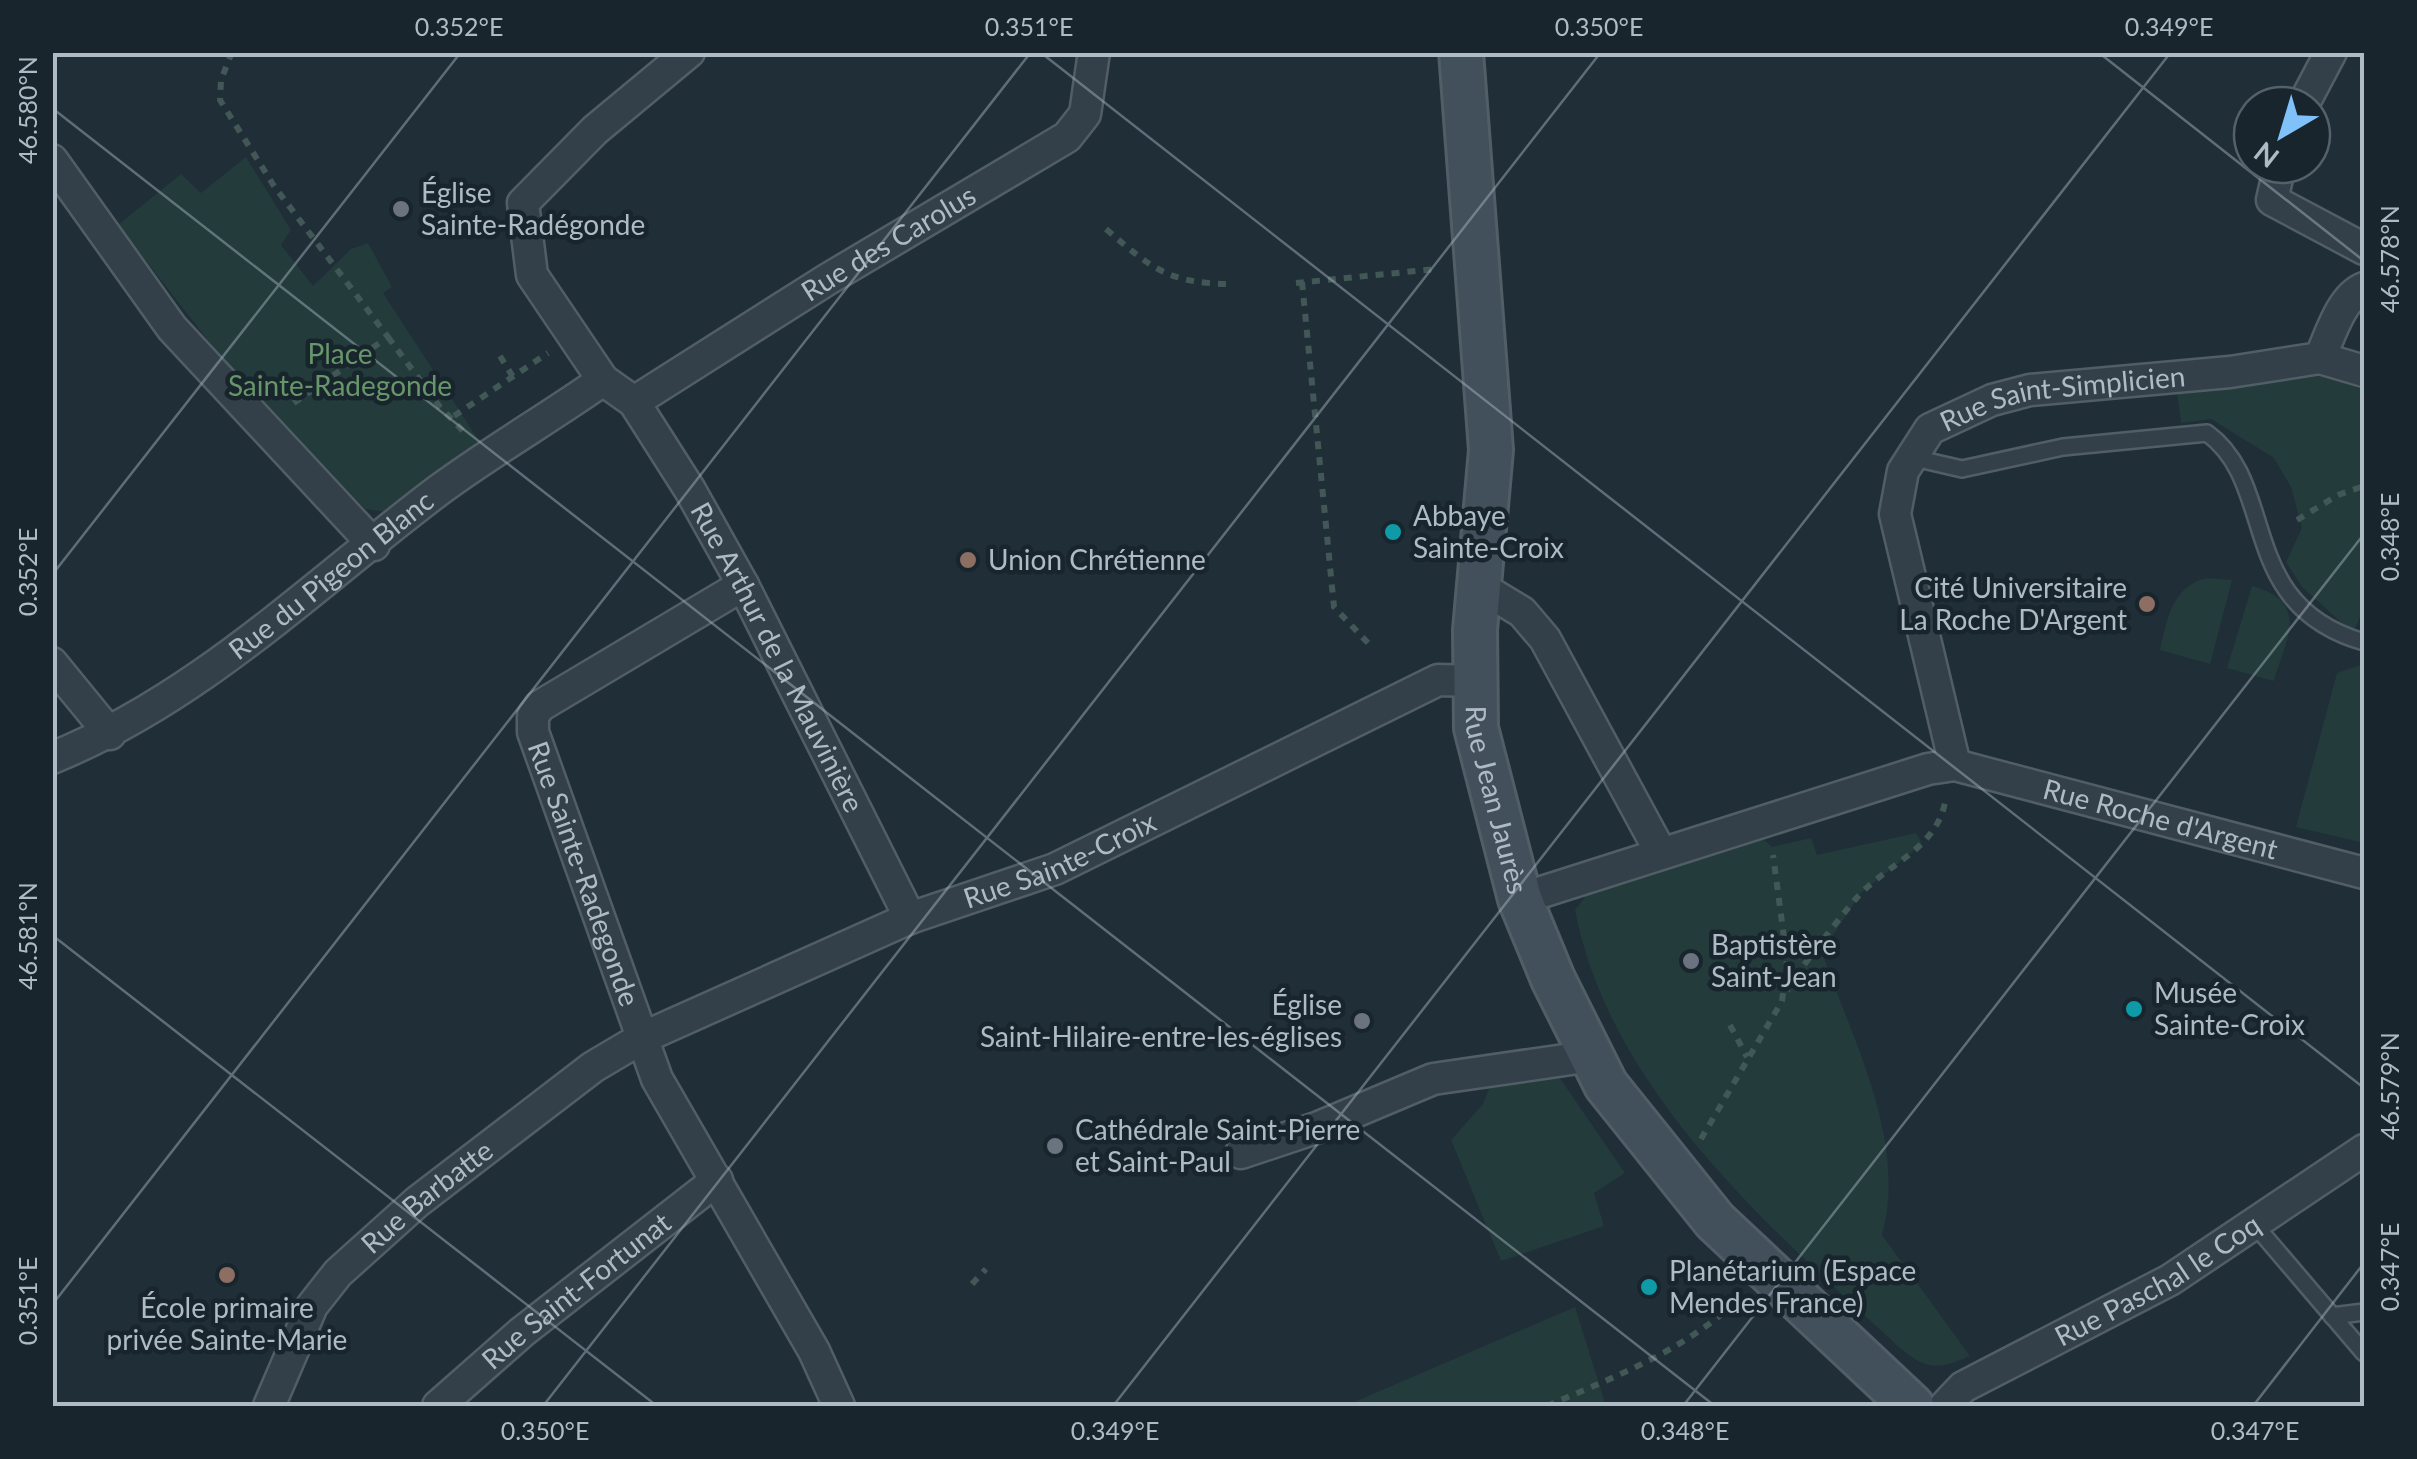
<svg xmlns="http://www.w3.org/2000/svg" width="2417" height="1459" viewBox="0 0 2417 1459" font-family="Lato,sans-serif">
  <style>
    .green { fill: #233b3a }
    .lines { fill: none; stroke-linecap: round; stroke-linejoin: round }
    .lane-casing { stroke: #515e66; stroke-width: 20 }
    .street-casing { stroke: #515e66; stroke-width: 35 }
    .secondary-casing { stroke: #515e66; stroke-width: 48 }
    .path { stroke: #425857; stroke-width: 6; stroke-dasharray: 8 8; stroke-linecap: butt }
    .lane { stroke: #344049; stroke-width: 15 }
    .street { stroke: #344049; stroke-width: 30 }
    .secondary { stroke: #42505c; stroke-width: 42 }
    .ticks { fill: none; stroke: #aebbc5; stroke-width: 2.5; stroke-opacity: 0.45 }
    .worship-dot { fill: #6b7280; stroke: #19252d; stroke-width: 4 }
    .culture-dot { fill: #0f9aa8; stroke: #19252d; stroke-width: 4 }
    .education-dot { fill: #8d6e63; stroke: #19252d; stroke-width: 4 }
    .labels { text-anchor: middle; stroke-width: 9; stroke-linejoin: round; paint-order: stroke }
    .poi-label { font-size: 28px; fill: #aebbc5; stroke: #19252d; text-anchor: start }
    .street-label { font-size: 28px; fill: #aebbc5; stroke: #19252d }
    .park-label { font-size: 28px; fill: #669669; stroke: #19252d }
    .neatline { fill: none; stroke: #aebbc5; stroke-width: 4 }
    .ticks-label { font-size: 25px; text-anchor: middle; fill: #aebbc5 }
  </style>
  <rect width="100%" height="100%" fill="#202e38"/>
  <!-- green -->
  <g class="green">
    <polygon points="246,157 291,230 281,245 313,286 351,249 368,243 392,287 383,293 481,444 388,512 365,509 231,370 118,225 181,174 201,193"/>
    <polygon points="2320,375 2364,390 2364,608 2353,633 2302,587 2286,562 2302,528 2291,487 2274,458 2211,419 2181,423 2177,391"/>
    <path d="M2207,578L2232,580L2210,664L2160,650C2167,619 2172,586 2207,578Z"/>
    <path d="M2252,586C2314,603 2283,644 2274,681L2227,668Z"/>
    <polygon points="2364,664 2364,843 2296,827 2337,673"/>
    <path d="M1916,833L1922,844L1861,893L1822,952C1852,1040 1908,1141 1882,1235L1970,1356C1938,1370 1927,1370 1900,1348C1771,1228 1610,1092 1575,910L1588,893L1763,839L1772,847L1811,838L1817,855Z"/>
    <polygon points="1555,1071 1625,1173 1594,1193 1604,1226 1501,1261 1451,1140 1483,1104 1492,1081"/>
    <polygon points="1575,1307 1606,1406 1345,1406"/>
  </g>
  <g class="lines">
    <!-- lane casing -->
    <g class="lane-casing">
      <g id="lane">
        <path d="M1910,457L1962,469L2063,447L2207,433C2279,485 2235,605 2364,642"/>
        <polyline points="2254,1224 2364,1353"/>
        <polyline points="2332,1316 2364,1312"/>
      </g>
    </g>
    <!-- street casing -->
    <g class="street-casing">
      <g id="street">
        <path id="s1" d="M689,52L595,130L523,203L532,275L603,380L634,402L690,490L743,585L910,918"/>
        <polyline points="2303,105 2331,52"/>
        <polyline points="52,160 172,328 374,545"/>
        <polyline points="2280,165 2272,200 2364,249"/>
        <path d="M2320,358C2330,336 2341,297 2364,288"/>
        <path id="s2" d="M634,402L828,279L1067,137L1085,114L1094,52"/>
        <path id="s3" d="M743,585L540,706L533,716V732L657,1079L814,1351L839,1406"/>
        <polyline points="1479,586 1522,612 1545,639 1661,853"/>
        <polyline points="52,663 110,734"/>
        <path id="s4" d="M52,758C200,698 313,585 439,490C492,451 549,418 603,380"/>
        <path id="s5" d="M1955,765L1895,514L1903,471L1930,429L1992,400L2030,390L2230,372L2320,358L2364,371"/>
        <path id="s6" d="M1520,899L1928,769L1955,765L2364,873"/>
        <polyline points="1241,1153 1319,1127 1433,1079 1592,1056"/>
        <path id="s7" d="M269,1406L312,1306L338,1273L417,1202L593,1067L642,1038L910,918L1055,869L1438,680L1475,681"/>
        <path id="s8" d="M438,1406L522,1332L717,1180"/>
        <path id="s9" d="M1945,1406L1963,1387L2170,1280L2364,1150"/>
      </g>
    </g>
    <!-- secondary casing -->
    <g class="secondary-casing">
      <g id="secondary">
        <path id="s10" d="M1461,52L1491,450L1475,630L1476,728L1520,899L1553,979L1606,1085L1715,1221L1912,1406"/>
      </g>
    </g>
    <!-- path -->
    <g class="path">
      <polyline points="232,52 221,80 220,100 274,186 388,337 291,405"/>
      <path d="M1106,229C1151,268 1168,283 1229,284"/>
      <polyline points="1302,282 1334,607 1368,643"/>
      <polyline points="1296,283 1436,269"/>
      <polyline points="388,337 440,407 466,434"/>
      <polyline points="500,356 513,377"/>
      <polyline points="454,416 548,353"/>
      <polyline points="2297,520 2338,495 2364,486"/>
      <path d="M1787,991C1792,978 1850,904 1862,892C1895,860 1939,846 1946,797"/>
      <polyline points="1730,1025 1747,1057"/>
      <polyline points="1701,1139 1782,1001 1787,960 1773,855"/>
      <polyline points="972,1284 986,1269"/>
      <path d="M1547,1406C1616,1376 1687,1350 1742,1296"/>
    </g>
    <!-- lane -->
    <use href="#lane" class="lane"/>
    <!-- street -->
    <use href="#street" class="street"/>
    <!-- secondary -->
    <use href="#secondary" class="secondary"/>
  </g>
  <!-- ticks -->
  <path class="ticks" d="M1040,52L2364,1088M2098,52L2364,261M52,108L1715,1406M52,575L461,52M52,935L657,1406M52,1305L1031,52M543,1406L1601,52M1113,1406L2171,52M1683,1406L2364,534M2253,1406L2364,1263"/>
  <!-- markers -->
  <g class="worship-dot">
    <circle cx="401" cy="209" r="10"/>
    <circle cx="1691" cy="961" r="10"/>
    <circle cx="1362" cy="1021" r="10"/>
    <circle cx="1055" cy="1146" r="10"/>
  </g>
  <g class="culture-dot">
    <circle cx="1393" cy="532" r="10"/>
    <circle cx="2134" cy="1009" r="10"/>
    <circle cx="1649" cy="1287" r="10"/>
  </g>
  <g class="education-dot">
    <circle cx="968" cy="560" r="10"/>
    <circle cx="2147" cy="604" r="10"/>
    <circle cx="227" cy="1275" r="10"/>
  </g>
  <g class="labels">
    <!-- poi labels -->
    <g class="poi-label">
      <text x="421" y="203">Église<tspan x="421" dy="32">Sainte-Radégonde</tspan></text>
      <text x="1413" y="526">Abbaye<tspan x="1413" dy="32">Sainte-Croix</tspan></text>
      <text x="988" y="570">Union Chrétienne</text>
      <text x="2127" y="598" text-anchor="end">Cité Universitaire<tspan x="2127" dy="32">La Roche D'Argent</tspan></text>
      <text x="1711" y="955">Baptistère<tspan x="1711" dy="32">Saint-Jean</tspan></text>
      <text x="2154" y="1003">Musée<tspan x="2154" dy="32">Sainte-Croix</tspan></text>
      <text x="1342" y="1015" text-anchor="end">Église<tspan x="1342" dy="32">Saint-Hilaire-entre-les-églises</tspan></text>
      <text x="1075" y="1140">Cathédrale Saint-Pierre<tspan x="1075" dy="32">et Saint-Paul</tspan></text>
      <text x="1669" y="1281">Planétarium (Espace<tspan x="1669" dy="32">Mendes France)</tspan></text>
      <text x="227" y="1318" text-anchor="middle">École primaire<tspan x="227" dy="32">privée Sainte-Marie</tspan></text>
    </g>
    <!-- street labels -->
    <g class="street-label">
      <text dy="10" stroke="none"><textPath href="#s2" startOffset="300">Rue des Carolus</textPath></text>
      <text dy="10" stroke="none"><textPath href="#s5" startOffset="490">Rue Saint-Simplicien</textPath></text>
      <text dy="10" stroke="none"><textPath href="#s4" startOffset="335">Rue du Pigeon Blanc</textPath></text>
      <text dy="10" stroke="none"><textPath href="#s1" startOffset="755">Rue Arthur de la Mauvinière</textPath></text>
      <text dy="10" stroke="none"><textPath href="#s10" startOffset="752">Rue Jean Jaurès</textPath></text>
      <text dy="10" stroke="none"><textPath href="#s6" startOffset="668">Rue Roche d'Argent</textPath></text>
      <text dy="10" stroke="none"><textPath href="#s7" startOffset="990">Rue Sainte-Croix</textPath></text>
      <text dy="10" stroke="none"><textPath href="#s3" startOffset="415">Rue Sainte-Radegonde</textPath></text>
      <text dy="10" stroke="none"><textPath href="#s7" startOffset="268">Rue Barbatte</textPath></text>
      <text dy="10" stroke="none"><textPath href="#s9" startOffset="248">Rue Paschal le Coq</textPath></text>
      <text dy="10" stroke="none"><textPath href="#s8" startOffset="180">Rue Saint-Fortunat</textPath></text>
    </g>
    <!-- park labels -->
    <g class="park-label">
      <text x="340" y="364">Place<tspan x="340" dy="32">Sainte-Radegonde</tspan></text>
    </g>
  </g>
  <!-- border -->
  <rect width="2417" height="1459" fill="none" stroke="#19252d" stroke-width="110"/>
  <!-- north arrow -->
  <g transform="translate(2282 135) rotate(218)"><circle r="48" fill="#19252d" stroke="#55616a" stroke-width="2.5"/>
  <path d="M0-8L18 38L0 25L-18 38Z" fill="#80c1f9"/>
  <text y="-15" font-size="28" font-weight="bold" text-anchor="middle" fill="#aebbc5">N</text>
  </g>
  <rect x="55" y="55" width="2307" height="1349" class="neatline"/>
  <g class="ticks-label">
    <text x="459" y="36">0.352°E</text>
    <text x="1029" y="36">0.351°E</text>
    <text x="1599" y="36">0.350°E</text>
    <text x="2169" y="36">0.349°E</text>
    <text transform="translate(28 110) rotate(-90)" y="9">46.580°N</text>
    <text transform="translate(2390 259) rotate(-90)" y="9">46.578°N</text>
    <text transform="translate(2390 537) rotate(-90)" y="9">0.348°E</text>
    <text transform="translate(28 572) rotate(-90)" y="9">0.352°E</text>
    <text transform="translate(28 936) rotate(-90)" y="9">46.581°N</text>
    <text transform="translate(2390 1086) rotate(-90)" y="9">46.579°N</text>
    <text transform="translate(2390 1267) rotate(-90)" y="9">0.347°E</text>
    <text transform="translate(28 1301) rotate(-90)" y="9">0.351°E</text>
    <text x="545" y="1440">0.350°E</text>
    <text x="1115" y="1440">0.349°E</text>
    <text x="1685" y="1440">0.348°E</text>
    <text x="2255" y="1440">0.347°E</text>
  </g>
</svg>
